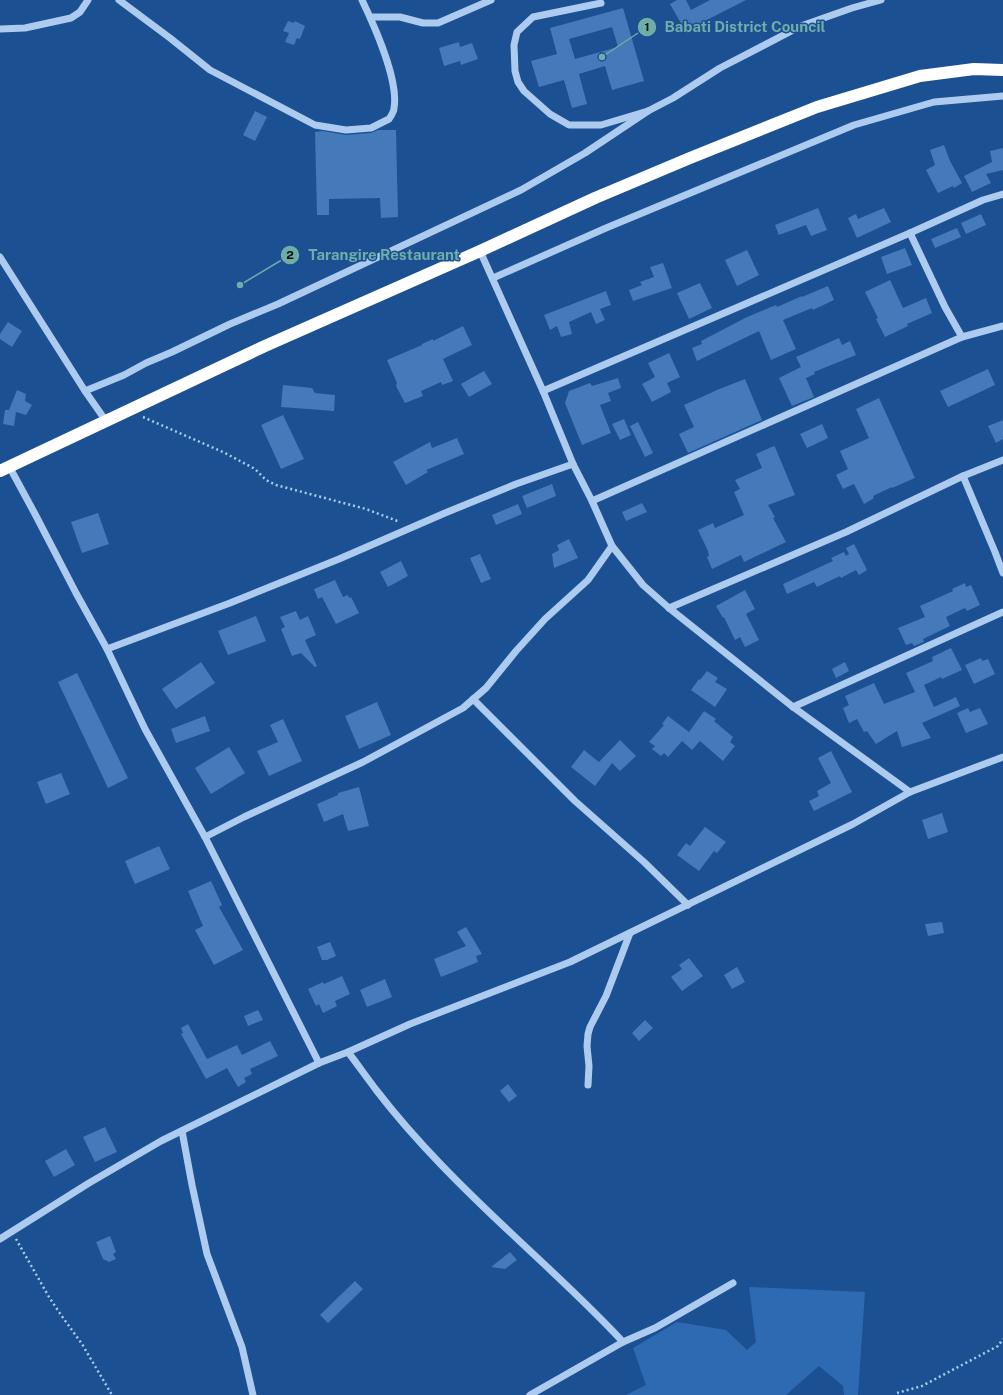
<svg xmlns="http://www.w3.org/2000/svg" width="1003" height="1395" viewBox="0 0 1003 1395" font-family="'Public Sans',sans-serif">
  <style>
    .green { fill: #2e6ab1 }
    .building { fill: #4479ba; fill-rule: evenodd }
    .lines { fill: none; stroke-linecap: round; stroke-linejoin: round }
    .path { stroke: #adcbef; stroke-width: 2.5; stroke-dasharray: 2 3; stroke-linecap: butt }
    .minor { stroke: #adcbef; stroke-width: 7 }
    .highway { stroke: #fff; stroke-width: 12 }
    .leader { fill: none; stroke: #6fada8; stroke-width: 1.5 }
    .callout-dot { fill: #6fada8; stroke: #1b5093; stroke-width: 1.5 }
    .mark-label { font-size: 12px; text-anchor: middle; font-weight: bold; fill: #111 }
    .callout-label { font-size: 15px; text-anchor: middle; font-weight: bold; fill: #6fada8; stroke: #1b5093; stroke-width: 3; stroke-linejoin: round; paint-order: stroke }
  </style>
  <rect width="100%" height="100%" fill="#1b5093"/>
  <!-- green -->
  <polygon class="green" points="749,1287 865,1292 858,1395 844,1395 843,1386 819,1366 786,1395 626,1395 646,1385 633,1348 677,1322 726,1330 747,1350 756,1342"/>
  <!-- building -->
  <g class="building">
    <polygon points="677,0 686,0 691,10 710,0 746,0 699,24 700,27 687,34 670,4"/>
    <path d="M623,8L644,81L612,90L605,66L579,74L587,104L572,108L564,80L539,87L531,61L557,54L550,28ZM612,27L618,47L575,59L569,39Z"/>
    <polygon points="288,21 294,23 295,21 305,26 300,39 297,38 294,45 285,42 289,33 283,31"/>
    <polygon points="459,42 460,47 472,43 478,59 461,65 460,61 444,66 439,48"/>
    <polygon points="255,111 267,117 255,141 243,135"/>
    <polygon points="378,130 396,130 398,217 381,218 380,198 329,199 329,215 317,215 315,132 323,131 346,135 371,133"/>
    <polygon points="944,145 950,161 962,183 954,188 953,186 938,193 926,170 935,165 930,150"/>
    <polygon points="1003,148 1003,170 986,174 991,183 972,192 964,176 992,162 990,151"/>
    <polygon points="818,208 827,230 811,236 806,225 779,235 775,225"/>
    <polygon points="884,208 891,222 857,238 848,218 856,214 858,219"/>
    <polygon points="981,214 986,225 966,234 961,223"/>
    <polygon points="957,228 961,237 935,248 931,239"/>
    <polygon points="905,248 912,265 887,274 881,257"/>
    <polygon points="747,250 759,275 737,286 725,260"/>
    <polygon points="663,263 672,288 633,301 629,290 642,285 640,282 654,277 650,267"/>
    <polygon points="890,280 903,308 926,298 932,313 907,324 908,326 885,337 876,319 878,318 865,292"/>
    <polygon points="700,283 712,308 689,319 677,293"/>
    <polygon points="828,286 834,300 813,310 812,308 783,320 796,349 771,360 759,331 697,361 692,348 702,344 701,341 747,317 776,305 777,307 802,296 802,297"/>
    <polygon points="606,291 611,305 600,309 605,320 596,324 591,312 569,322 572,334 561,337 557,326 550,330 544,315"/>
    <polygon points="8,322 22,331 12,347 0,339 0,334"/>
    <polygon points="463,326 472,345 443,359 453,381 442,385 441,382 421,391 423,396 405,403 396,386 397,383 387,360 422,345 422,344 433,339 433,341"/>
    <polygon points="839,338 842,345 850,341 856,355 814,372 815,374 806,378 814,397 792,406 779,378 801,367 796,357"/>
    <polygon points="669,353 680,377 667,383 671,392 652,402 642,384 655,377 648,363"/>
    <polygon points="988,369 995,385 948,407 940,391"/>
    <polygon points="484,371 492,384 469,397 461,384"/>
    <polygon points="618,378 621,388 608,393 611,401 600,405 611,433 582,445 565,403 569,391 590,383 592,386"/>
    <polygon points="745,379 762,420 688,453 679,434 694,427 684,405 717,390"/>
    <polygon points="283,385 312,388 315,393 335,395 334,411 281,407"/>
    <polygon points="17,390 26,394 25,401 32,405 26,415 16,412 14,426 3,424 5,410 11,410 9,410"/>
    <polygon points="879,398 915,478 892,488 892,487 873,496 874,498 864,504 854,484 843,489 836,475 848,469 840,451 869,438 856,409"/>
    <polygon points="283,415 304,459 281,469 261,425"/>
    <polygon points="624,419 631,435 620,440 612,424"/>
    <polygon points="1003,420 1003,439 996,443 988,426"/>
    <polygon points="638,422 653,453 645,457 630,426"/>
    <polygon points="822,424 828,438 807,448 800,434"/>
    <polygon points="457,438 464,454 426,470 428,472 406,485 393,462 430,442 432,448"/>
    <polygon points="774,446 775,447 795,495 768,505 775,517 773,518 786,542 744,562 741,555 712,569 707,557 709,556 708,551 698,530 713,523 715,528 744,515 734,492 740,489 735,480 762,468 756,454"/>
    <polygon points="552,484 556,496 527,508 522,496"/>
    <polygon points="642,503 647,512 626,521 622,512"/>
    <polygon points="518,504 522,514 496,525 492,515"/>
    <polygon points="98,513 109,544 82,553 71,522"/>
    <polygon points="569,539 578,558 554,568 552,554 559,550 557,545"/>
    <polygon points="854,544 867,570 859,575 856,570 841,578 840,576 817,587 814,582 787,594 783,584 833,561 831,558 844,552 846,556 849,554 846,548"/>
    <polygon points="480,554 491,579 481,583 470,558"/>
    <polygon points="401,561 408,576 388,587 380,572"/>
    <polygon points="335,580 343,597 348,595 349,598 351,597 359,613 336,624 322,597 318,599 314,589"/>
    <polygon points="965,583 966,587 971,585 980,605 967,611 965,608 946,617 950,626 923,639 924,642 914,646 912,643 906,645 898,628 925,617 920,606 953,591 952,589"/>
    <polygon points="745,590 755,609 746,614 759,640 745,647 740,637 735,640 724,617 723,618 716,606"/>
    <polygon points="296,611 300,620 308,616 316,635 305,640 317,666 315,667 301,653 292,656 281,629 285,627 280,617"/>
    <polygon points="256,616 266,641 228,655 218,631"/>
    <polygon points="951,648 962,670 942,679 941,677 924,685 934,707 956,697 960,706 922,723 931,738 902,747 897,731 876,744 867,731 864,732 857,719 849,723 843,708 849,705 845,696 874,683 884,704 915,692 906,673 933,661 932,657"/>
    <polygon points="981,658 982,661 988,659 995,674 974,684 965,665"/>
    <polygon points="201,662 215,683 176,709 162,689"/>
    <polygon points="845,662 849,671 836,678 832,669"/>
    <polygon points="707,671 718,678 715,682 727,689 715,707 691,690 699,679 700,680"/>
    <polygon points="77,673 128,778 108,788 58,682"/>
    <polygon points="377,702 391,735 359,749 345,716"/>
    <polygon points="968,708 970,712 980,708 988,724 966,733 957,713"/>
    <polygon points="704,711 716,719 714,721 733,737 730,742 735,746 723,761 700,741 692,750 682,741 668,757 664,753 661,756 652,749 655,746 649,742 664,725 662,724 668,716 689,732"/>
    <polygon points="205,716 210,731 176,743 171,729"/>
    <polygon points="283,719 302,761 269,776 257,751 278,742 270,725"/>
    <polygon points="620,740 636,756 620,771 612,763 595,786 571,767 584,750 599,762"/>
    <polygon points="229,747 245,773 211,794 195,768"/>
    <polygon points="831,751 852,792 814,811 809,801 819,796 817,791 831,783 818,758"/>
    <polygon points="61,773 70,794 46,804 37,782"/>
    <polygon points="359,787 369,826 348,831 343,814 324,822 317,804 338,795 338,793"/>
    <polygon points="942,813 948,832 928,839 922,820"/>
    <polygon points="705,827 726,842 717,853 714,851 699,871 677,855 686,843 690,846"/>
    <polygon points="159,846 170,869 135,884 125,861"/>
    <polygon points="211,881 222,905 219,907 243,950 214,965 195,930 203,926 188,891"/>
    <polygon points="942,922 944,933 928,936 925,924"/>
    <polygon points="466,927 482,954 476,956 478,962 441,977 434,959 466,946 457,932"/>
    <polygon points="330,942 336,956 327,960 322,960 317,947"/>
    <polygon points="689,958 703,976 682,991 671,977 682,969 679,965"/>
    <polygon points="737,967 745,982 732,989 724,975"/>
    <polygon points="342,976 350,994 335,1001 337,1006 323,1013 319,1004 316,1006 308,989 323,982 324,984"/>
    <polygon points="385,979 392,997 367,1007 360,990"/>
    <polygon points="258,1010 263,1020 248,1026 244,1016"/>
    <polygon points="645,1020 653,1028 639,1041 632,1033"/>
    <polygon points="188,1024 207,1059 237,1045 242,1055 270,1041 278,1056 250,1069 252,1074 244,1078 246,1082 238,1087 227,1068 206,1079 181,1034 183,1033 181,1028"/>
    <polygon points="508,1084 517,1096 509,1102 500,1091"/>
    <polygon points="105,1127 117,1152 95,1162 83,1137"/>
    <polygon points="66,1149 75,1165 54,1177 45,1161"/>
    <polygon points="110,1236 116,1252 113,1254 116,1259 109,1262 103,1259 96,1242"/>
    <polygon points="510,1252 517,1260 505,1269 491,1267"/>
    <polygon points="355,1281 363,1289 328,1323 320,1315"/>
  </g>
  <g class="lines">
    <!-- path -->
    <g class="path">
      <polyline points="143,417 225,453 255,469 266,480 276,485 366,509 400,522"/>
      <polyline points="16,1239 49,1297 61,1315 82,1344 112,1395"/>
      <polyline points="897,1393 922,1386 998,1346 1003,1339"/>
    </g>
    <!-- minor -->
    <g class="minor">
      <path d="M119,0L170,38L210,70L315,125L346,130L371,128L389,119C391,116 394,112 394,108C399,81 374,25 362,0"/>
      <polyline points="601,3 533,17 517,32 514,45 515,71 518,82 524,91 550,114 569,125 601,125 648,111 673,98 720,68 801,26 852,8 881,0"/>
      <polyline points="371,17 400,17 423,23 438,23 491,0"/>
      <polyline points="0,29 25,28 71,18 80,12 88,0"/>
      <polyline points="910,233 945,307 962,337"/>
      <polyline points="480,251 543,391 573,464 592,501 612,546 643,585 669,608 793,707 910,792"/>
      <polyline points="0,257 85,391 106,421"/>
      <polyline points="493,278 606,228 854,125 934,102 1003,96"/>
      <polyline points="85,391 124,375 146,363 172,352 230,324 278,304 521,190 585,153 648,111"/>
      <polyline points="543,391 910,233 983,200 1003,194"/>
      <polyline points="9,466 35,514 76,593 107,649 145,729 205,837 319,1063"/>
      <polyline points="963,476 995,552 1003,573"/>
      <polyline points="592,501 962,337 1003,326"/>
      <polyline points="669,608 846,532 963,476 1003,460"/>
      <polyline points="107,649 230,603 339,559 445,513 516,484 573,464"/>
      <polyline points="473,699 575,801 644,862 688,905"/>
      <polyline points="793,707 1003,612"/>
      <polyline points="205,837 244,817 363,762 463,708 486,688 516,651 545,619 588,580 612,546"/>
      <path d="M348,1052C358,1065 367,1078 377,1091C417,1143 465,1190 512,1234C550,1270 588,1304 623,1342"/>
      <polyline points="588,1085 589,1066 587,1046 588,1034 590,1027 606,996 630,933"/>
      <polyline points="182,1131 192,1185 207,1254 242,1347 253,1395"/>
      <polyline points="0,1239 89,1183 161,1141 319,1063 348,1052 410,1024 570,962 853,824 910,792 1003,757"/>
      <polyline points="530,1395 623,1342 655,1328 733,1283"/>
    </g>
    <!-- highway -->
    <polyline class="highway" points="0,471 265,346 480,251 595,198 690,158 817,107 920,76 974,69 1003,70"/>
  </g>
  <!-- callouts -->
  <path class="leader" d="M602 57L647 27M240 285L290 255"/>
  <g class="callout-dot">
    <circle cx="602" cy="57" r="4"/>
    <circle cx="240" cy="285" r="4"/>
    <circle cx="647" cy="27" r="10"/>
    <circle cx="290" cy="255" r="10"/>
  </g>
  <g class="mark-label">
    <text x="647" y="31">1</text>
    <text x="290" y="259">2</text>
  </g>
  <g class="callout-label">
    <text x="745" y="32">Babati District Council</text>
    <text x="384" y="260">Tarangire Restaurant</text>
  </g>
</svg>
